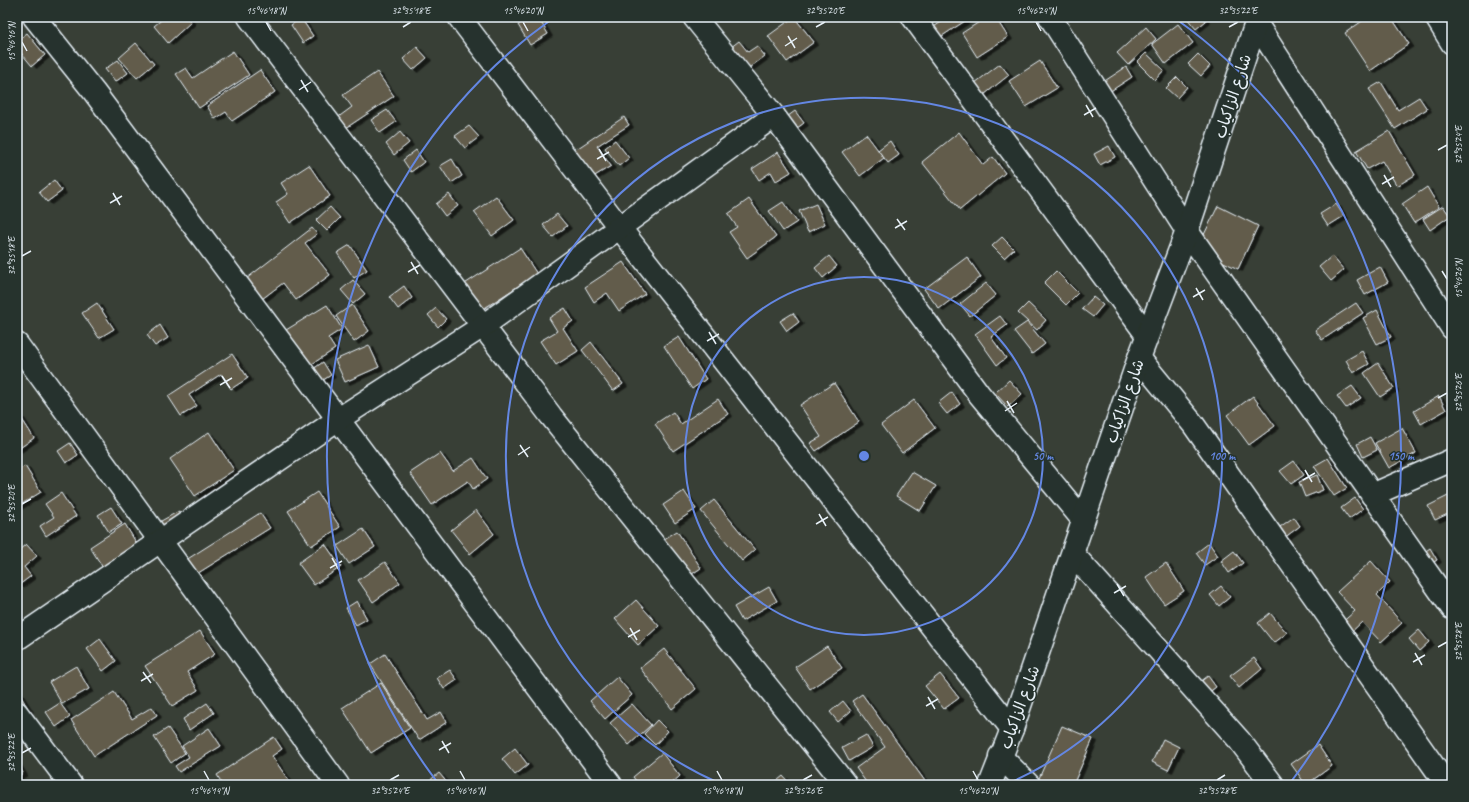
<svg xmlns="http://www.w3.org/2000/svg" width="1469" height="802" viewBox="0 0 1469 802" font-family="Caveat,'Playpen Sans Arabic',sans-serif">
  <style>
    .building { fill: #625c4b; stroke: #e8f1f8; filter: url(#shadow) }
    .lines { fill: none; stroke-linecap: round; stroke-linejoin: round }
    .minor-casing { stroke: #e8f1f8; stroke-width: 25 }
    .tertiary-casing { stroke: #e8f1f8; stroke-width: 25 }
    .minor { stroke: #26332d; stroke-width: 22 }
    .tertiary { stroke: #26332d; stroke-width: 22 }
    .ticks { fill: none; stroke: #e8f1f8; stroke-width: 1.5 }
    .ring { fill: none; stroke: #6487e3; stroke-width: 2 }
    .labels { text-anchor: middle; stroke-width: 3; stroke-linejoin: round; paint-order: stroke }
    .street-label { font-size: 16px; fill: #e8f1f8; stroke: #26332d }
    .centre { fill: #6487e3; stroke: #26332d; stroke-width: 2 }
    .ring-label { font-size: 12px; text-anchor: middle; font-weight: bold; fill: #6487e3; stroke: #26332d; stroke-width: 3; stroke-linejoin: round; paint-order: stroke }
    .neatline { fill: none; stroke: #e8f1f8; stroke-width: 1.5 }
    .ticks-label { font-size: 10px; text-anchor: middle; fill: #e8f1f8 }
  </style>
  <defs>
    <filter id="shadow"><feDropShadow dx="4.5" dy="2.5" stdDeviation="0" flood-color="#0009"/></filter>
  </defs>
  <rect width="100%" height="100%" fill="#383f36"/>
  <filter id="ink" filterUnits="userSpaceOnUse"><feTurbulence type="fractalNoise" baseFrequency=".025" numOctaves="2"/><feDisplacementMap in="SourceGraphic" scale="8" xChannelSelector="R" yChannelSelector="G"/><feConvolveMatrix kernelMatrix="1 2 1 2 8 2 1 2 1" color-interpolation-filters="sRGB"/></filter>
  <g filter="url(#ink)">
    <!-- building -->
    <g class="building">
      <polygon points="165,17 187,17 191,22 168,43 154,26"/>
      <polygon points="532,17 538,17 548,34 530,45 518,25"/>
      <polygon points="794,17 814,42 787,62 768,36"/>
      <polygon points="949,17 971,17 936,40 929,30"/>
      <polygon points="987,17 995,17 1008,37 977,57 962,33"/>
      <polygon points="1186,17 1203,17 1206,21 1196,29"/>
      <polygon points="1368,17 1391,17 1409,44 1370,71 1345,33"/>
      <polygon points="301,18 313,36 303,43 291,25"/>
      <polygon points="1178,24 1193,43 1166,64 1152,44"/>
      <polygon points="1146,27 1156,39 1128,65 1117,53"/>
      <polygon points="27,33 45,55 32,66 17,48 17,41"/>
      <polygon points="739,41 748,52 757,46 765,56 742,73 726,51"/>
      <polygon points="136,43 154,64 137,78 119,58"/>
      <polygon points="417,47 427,58 413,70 403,59"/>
      <polygon points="233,51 249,75 199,108 176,74 186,68 193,78"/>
      <polygon points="1146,53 1164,70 1155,80 1137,62"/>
      <polygon points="1198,54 1210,66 1201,76 1188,64"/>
      <polygon points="118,60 128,73 115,82 105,69"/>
      <polygon points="1040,61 1057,88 1026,107 1009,81"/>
      <polygon points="1000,64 1009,75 980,98 971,86"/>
      <polygon points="1126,67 1132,77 1103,96 1097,86"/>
      <polygon points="260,70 275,92 232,121 226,112 215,119 207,106"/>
      <polygon points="377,72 394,96 340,132 333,121 352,107 343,95"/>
      <polygon points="1177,77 1187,87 1177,98 1166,88"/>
      <polygon points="1381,82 1398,110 1419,97 1427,109 1395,129 1369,89"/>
      <polygon points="387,110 396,122 380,133 371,120"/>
      <polygon points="795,111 804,123 789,134 780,122"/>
      <polygon points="624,117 629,125 597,146 611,166 593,177 575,150"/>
      <polygon points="469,126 479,137 465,148 455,136"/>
      <polygon points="1389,131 1415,175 1397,186 1382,161 1367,169 1356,151"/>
      <polygon points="400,132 409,143 394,155 386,144"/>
      <polygon points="959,132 983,165 993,157 1005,173 960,210 922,162"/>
      <polygon points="866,134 884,158 860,176 842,152"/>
      <polygon points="615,140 629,158 619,166 605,148"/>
      <polygon points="890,141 899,155 888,163 878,150"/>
      <polygon points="1109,146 1115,157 1100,165 1094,154"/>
      <polygon points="416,150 424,162 411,172 403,160"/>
      <polygon points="778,152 791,172 776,181 771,172 759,180 752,169"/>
      <polygon points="452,159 462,176 451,183 440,166"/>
      <polygon points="309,165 330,196 290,223 276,202 288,194 281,183"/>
      <polygon points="54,180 62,191 47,202 39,192"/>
      <polygon points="1427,187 1439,207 1414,223 1402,204"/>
      <polygon points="449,194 458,206 445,216 436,204"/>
      <polygon points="496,196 514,220 492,236 474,212"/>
      <polygon points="749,199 776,237 747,258 729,232 737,227 728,214"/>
      <polygon points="783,202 797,222 783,231 769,211"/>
      <polygon points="816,204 825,224 808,232 799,211"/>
      <polygon points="1336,204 1344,216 1328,226 1320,214"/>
      <polygon points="1218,206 1258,226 1238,269 1197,249"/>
      <polygon points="1443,206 1450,216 1430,230 1423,219"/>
      <polygon points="330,207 340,218 327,231 316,220"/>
      <polygon points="557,214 567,226 553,237 543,225"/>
      <polygon points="312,228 317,234 305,243 330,275 296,300 283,283 262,299 246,279"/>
      <polygon points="1002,237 1014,249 1004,258 992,246"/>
      <polygon points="350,245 367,270 354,278 337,253"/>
      <polygon points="520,248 537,274 480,311 463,285"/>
      <polygon points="829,256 837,266 823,278 815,268"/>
      <polygon points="1332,256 1344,270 1331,281 1319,267"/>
      <polygon points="967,257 981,277 939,309 924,289"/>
      <polygon points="623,262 645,294 619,311 607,293 594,302 585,287"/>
      <polygon points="1380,267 1388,282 1365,295 1357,280"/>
      <polygon points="1056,271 1078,293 1066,305 1044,283"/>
      <polygon points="353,280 365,294 353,304 341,290"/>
      <polygon points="986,283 996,295 970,316 960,304"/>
      <polygon points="404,286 412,298 398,309 389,297"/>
      <polygon points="1093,297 1103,305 1093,317 1082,309"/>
      <polygon points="97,303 114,329 99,338 82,313"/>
      <polygon points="1028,303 1046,320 1037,330 1018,313"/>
      <polygon points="1356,303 1363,313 1322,340 1315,330"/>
      <polygon points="327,305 342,329 328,338 335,349 309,366 286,330"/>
      <polygon points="352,305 369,331 354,342 336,316"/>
      <polygon points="436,308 446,319 438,327 428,315"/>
      <polygon points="565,308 573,321 563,328 578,351 556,365 540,341 557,331 549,318"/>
      <polygon points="1377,310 1391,337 1377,344 1363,318"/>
      <polygon points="793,313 799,322 787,331 780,321"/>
      <polygon points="1000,316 1007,325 991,337 1006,358 997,365 975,334"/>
      <polygon points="1027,322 1045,344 1032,354 1014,331"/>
      <polygon points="160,325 168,338 155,346 147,335"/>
      <polygon points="679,337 706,379 692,389 664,346"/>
      <polygon points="591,342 623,384 613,391 582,350"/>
      <polygon points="369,345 379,367 345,382 335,360"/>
      <polygon points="1362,351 1369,364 1353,373 1346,360"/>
      <polygon points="232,354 248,378 231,389 221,374 189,395 197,406 181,416 168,396"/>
      <polygon points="323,362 331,375 317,384 309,372"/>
      <polygon points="1378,363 1394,388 1380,397 1364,373"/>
      <polygon points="1009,380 1022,394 1008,407 995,393"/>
      <polygon points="834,383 859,422 816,451 810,443 821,437 800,405"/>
      <polygon points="1352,386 1361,398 1346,408 1337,396"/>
      <polygon points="952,392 960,404 947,414 938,403"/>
      <polygon points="1253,396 1275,426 1249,445 1227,415"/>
      <polygon points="1439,396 1446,410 1421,424 1414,411"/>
      <polygon points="718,399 728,414 673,451 655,424 673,412 681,424"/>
      <polygon points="914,400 935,428 902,453 881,425"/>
      <polygon points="20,416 34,438 17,450 17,418"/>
      <polygon points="1402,428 1416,453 1389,468 1375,443"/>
      <polygon points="209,432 234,470 195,496 170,459"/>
      <polygon points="1370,437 1377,450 1363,457 1357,444"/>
      <polygon points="70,443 78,455 66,463 58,451"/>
      <polygon points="440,453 453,471 473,458 487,479 473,489 468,481 432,505 410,473"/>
      <polygon points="1328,458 1347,488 1334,496 1314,466"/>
      <polygon points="1294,461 1304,475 1291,484 1280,471"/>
      <polygon points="25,466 41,492 17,507 17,471"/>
      <polygon points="912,472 936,486 920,511 896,496"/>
      <polygon points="1317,475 1323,490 1305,497 1299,482"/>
      <polygon points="684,491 696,509 675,523 663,505"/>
      <polygon points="317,492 340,527 311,546 288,511"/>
      <polygon points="61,493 76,516 46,536 40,526 54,517 45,504"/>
      <polygon points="1452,494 1452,512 1435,520 1428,506"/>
      <polygon points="1355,498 1363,509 1349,519 1341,508"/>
      <polygon points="714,500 755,550 742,561 701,511"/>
      <polygon points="111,507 122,524 109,532 98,515"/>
      <polygon points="476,510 494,534 470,554 451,530"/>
      <polygon points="179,511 187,524 161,539 154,525"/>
      <polygon points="260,513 270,528 195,575 186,560"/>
      <polygon points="1294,517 1300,526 1284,538 1277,529"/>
      <polygon points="125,524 140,549 105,571 90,547"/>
      <polygon points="363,529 375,547 349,564 337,546"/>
      <polygon points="677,531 701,568 686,578 661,541"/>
      <polygon points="1209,543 1218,556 1205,565 1196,553"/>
      <polygon points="26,544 37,556 24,567 31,576 19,585 17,582 17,552"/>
      <polygon points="325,544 341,567 314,585 298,563"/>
      <polygon points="1430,548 1437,560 1426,567 1419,556"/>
      <polygon points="1234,551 1243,563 1229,573 1221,561"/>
      <polygon points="1371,561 1390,582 1377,595 1402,623 1381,642 1362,622 1348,635 1339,625 1355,611 1337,592"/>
      <polygon points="385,562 400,583 373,602 358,580"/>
      <polygon points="1166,563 1184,591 1164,604 1146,577"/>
      <polygon points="1221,586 1230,597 1219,606 1210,595"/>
      <polygon points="769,587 777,601 742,621 734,607"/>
      <polygon points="636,600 659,626 638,645 615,619"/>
      <polygon points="357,601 367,619 356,625 346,608"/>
      <polygon points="1270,613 1287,633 1274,643 1258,623"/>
      <polygon points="1419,630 1429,642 1419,651 1409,639"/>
      <polygon points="200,631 215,654 187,672 198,690 172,706 145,666"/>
      <polygon points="100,639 116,661 103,671 87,649"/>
      <polygon points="827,646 842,668 810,689 795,667"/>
      <polygon points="664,649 696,689 672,709 640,668"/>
      <polygon points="385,654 427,720 441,712 447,722 419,740 370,664"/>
      <polygon points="1254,658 1262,669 1239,688 1230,676"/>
      <polygon points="76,666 89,689 62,704 49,682"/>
      <polygon points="450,670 457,680 444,689 437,678"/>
      <polygon points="940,674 959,698 944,709 925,686"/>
      <polygon points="1208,676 1216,687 1204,696 1196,685"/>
      <polygon points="617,677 632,695 605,719 590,701"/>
      <polygon points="381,683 410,728 371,753 342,708"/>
      <polygon points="17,690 29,710 17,717"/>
      <polygon points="114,692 132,719 152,707 157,715 94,756 71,720"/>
      <polygon points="862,694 925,781 919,785 868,785 856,768 885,747 852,701"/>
      <polygon points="843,701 851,711 838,722 830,712"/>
      <polygon points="60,703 70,717 56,727 46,712"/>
      <polygon points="207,703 214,713 189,730 183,719"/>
      <polygon points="632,704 651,725 629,745 610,723"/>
      <polygon points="657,720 668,731 655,745 644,734"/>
      <polygon points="1062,726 1093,739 1073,785 1036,785"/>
      <polygon points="168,728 185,753 171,763 154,737"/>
      <polygon points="209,728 221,746 179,772 175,766 189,757 182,746"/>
      <polygon points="866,735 873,747 849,761 842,748"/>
      <polygon points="274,737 282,749 272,756 291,784 223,785 217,775"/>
      <polygon points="1163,739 1179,747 1168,770 1152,762"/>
      <polygon points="1318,745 1332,766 1306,785 1291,764"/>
      <polygon points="515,748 528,765 515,775 502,759"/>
      <polygon points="662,753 680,776 670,785 639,785 633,777"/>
      <polygon points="17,763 23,773 17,777"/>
      <polygon points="439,773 449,785 424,785"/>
      <polygon points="783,776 791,785 772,785"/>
    </g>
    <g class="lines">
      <!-- minor casing -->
      <g class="minor-casing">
        <g id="minor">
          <polyline points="34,17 94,92 611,785"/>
          <polyline points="249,17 551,416 846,785"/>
          <polyline points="459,17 619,227 1012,729"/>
          <polyline points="694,17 774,116 979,394 1083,520"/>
          <polyline points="913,17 1147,335"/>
          <polyline points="1050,17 1187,231 1452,608"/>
          <polyline points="1436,17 1452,43"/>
          <polyline points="1256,23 1452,328"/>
          <polyline points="17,344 338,785"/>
          <polyline points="1139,358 1193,424 1447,785"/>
          <polyline points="1372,495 1452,460"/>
          <polyline points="1073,554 1239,740 1273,785"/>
          <polyline points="17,639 337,420 483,326 774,116"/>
          <polyline points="17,713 71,785"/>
          <polyline points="1000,756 1029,785"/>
        </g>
      </g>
      <!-- tertiary casing -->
      <g class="tertiary-casing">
        <polyline id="tertiary" points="990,785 1012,729 1139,358 1187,231 1258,17"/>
      </g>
      <!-- minor -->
      <use href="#minor" class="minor"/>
      <!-- tertiary -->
      <use href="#tertiary" class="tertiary"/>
    </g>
  </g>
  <!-- ticks -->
  <path class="ticks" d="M266,22L271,31M523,22L528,31M1036,22L1041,31M403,27L411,22M816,27L825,22M1229,27L1238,22M788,36L795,48M22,42L27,51M785,46L797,38M301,80L308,92M299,90L311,82M1086,105L1093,117M1084,115L1096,108M599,149L606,161M1438,150L1447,145M597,159L609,152M1384,175L1391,187M1382,184L1394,177M113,193L120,205M110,203L122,196M897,219L905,230M895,228L907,221M22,256L31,251M411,262L418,274M1442,271L1447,279M408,272L420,265M1196,288L1203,300M1193,297L1205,290M709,332L716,344M707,341L719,334M222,376L230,388M220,385L232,378M1438,398L1447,393M1007,401L1014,413M1005,411L1017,403M520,445L528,457M518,455L530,447M1305,470L1312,482M1303,480L1315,473M22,504L31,499M819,514L826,526M816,524L828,517M332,558L339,570M330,568L342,561M1117,584L1124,596M1114,593L1126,586M630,628L637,640M628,637L640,630M1438,647L1447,642M1415,653L1422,665M1413,662L1425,655M143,672L151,683M141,681L153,674M928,697L935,709M926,706L938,699M442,741L449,753M439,750L451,743M22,753L31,748M204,771L209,780M460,771L465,780M717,771L722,780M973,771L978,780M390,780L399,775M803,780L812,775M1217,780L1225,775"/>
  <!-- distance rings -->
  <g class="ring">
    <circle cx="864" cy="456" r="179"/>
    <path d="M721 784A358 358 0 1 1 1007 784"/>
    <path d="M438 783A537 537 0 0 1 552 19M1176 19A537 537 0 0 1 1290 783"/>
  </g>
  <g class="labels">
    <!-- street labels -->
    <g class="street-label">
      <text transform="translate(1232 96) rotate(-72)" y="6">شارع الزاكياب</text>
      <text transform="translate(1124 401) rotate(-71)" y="6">شارع الزاكياب</text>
      <text transform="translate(1019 707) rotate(-70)" y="6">شارع الزاكياب</text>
    </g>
  </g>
  <circle cx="864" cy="456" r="6" class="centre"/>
  <g class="ring-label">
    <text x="1043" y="460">50 m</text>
    <text x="1222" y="460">100 m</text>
    <text x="1401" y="460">150 m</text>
  </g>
  <!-- margin -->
  <rect width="1469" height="802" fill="none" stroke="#26332d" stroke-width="44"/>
  <rect x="22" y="22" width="1425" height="758" class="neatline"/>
  <g class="ticks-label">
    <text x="266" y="14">15°46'18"N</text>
    <text x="411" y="14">32°35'18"E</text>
    <text x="523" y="14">15°46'20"N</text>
    <text x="825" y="14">32°35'20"E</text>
    <text x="1036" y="14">15°46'24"N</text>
    <text x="1238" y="14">32°35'22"E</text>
    <text transform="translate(11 42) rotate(-90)" y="4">15°46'16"N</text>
    <text transform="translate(1458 145) rotate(-90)" y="4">32°35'24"E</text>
    <text transform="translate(11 256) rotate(-90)" y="4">32°35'18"E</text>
    <text transform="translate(1458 279) rotate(-90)" y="4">15°46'26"N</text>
    <text transform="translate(1458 393) rotate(-90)" y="4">32°35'26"E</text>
    <text transform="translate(11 504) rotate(-90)" y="4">32°35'20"E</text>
    <text transform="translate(1458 642) rotate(-90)" y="4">32°35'28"E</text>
    <text transform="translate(11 753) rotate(-90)" y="4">32°35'22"E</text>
    <text x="209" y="794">15°46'14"N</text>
    <text x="390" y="794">32°35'24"E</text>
    <text x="465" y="794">15°46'16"N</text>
    <text x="722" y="794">15°46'18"N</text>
    <text x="803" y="794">32°35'26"E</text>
    <text x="978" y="794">15°46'20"N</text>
    <text x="1217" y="794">32°35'28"E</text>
  </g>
</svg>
